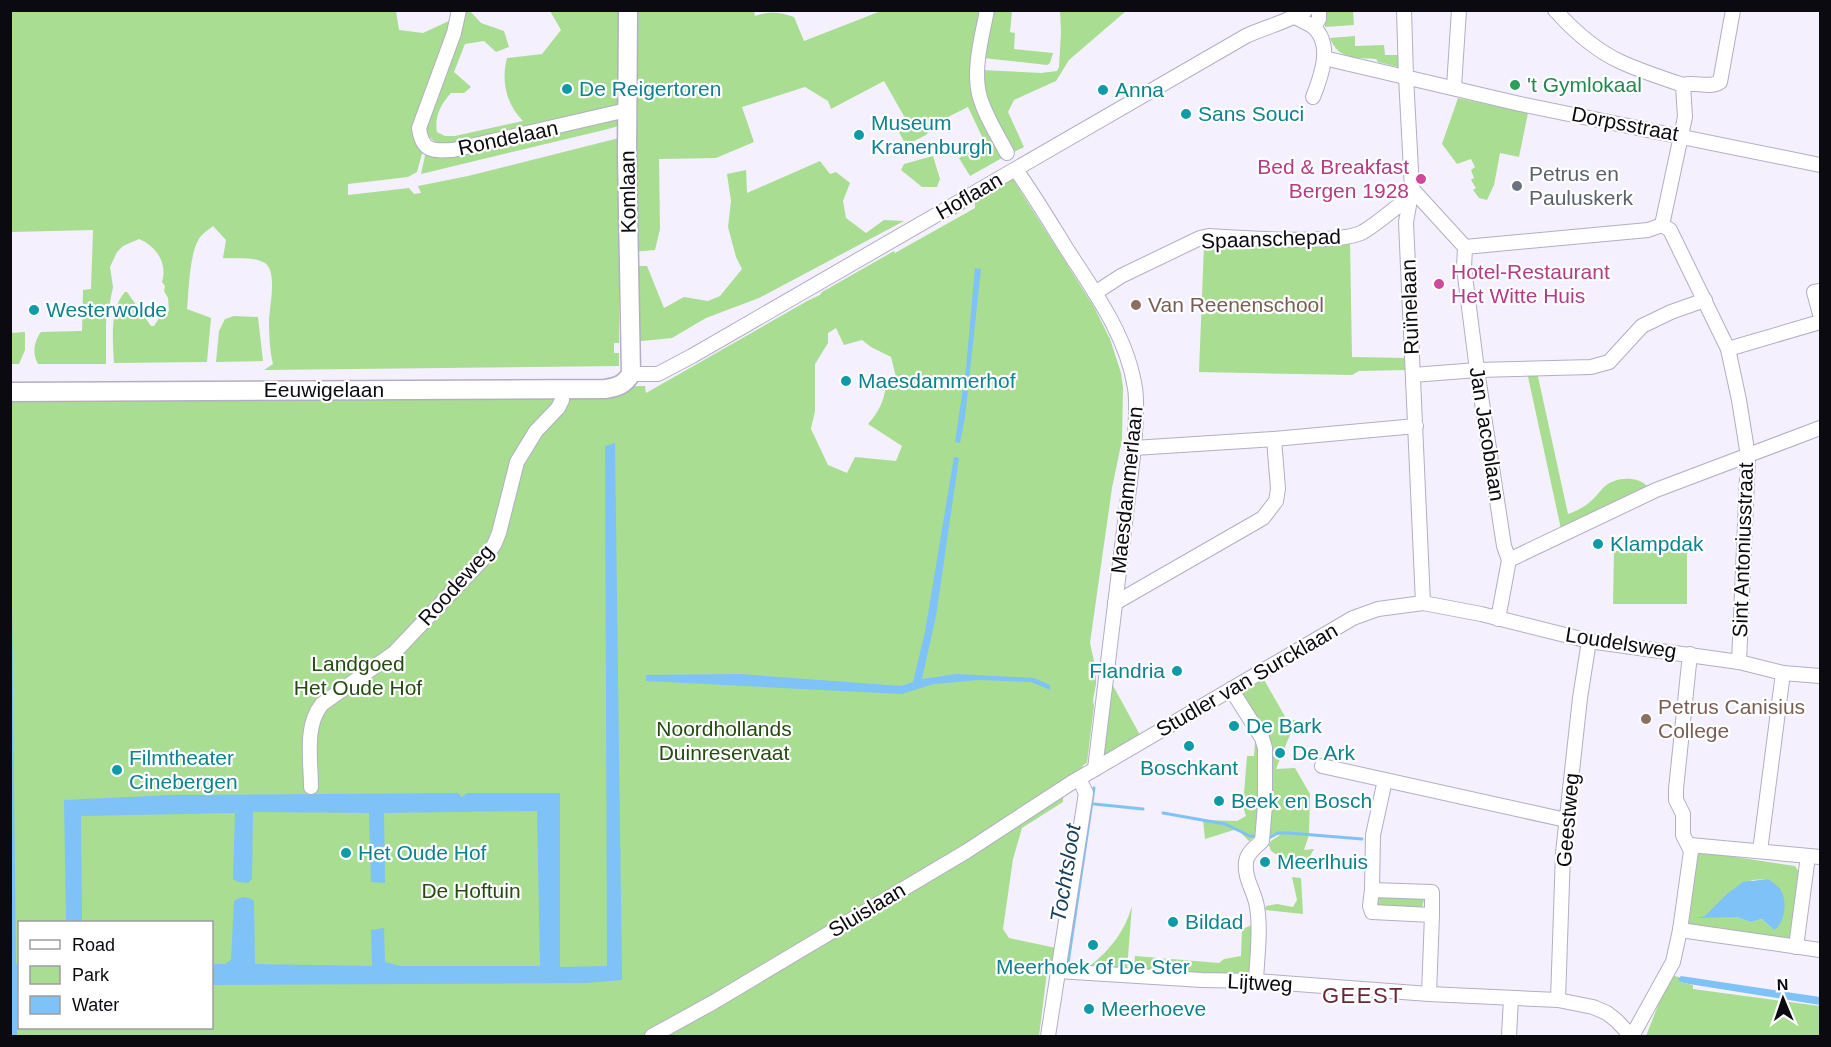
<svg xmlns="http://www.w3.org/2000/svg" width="1831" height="1047" viewBox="0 0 1831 1047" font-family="Helvetica,sans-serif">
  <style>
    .green { fill: #a8dd92; fill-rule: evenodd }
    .water { fill: #7ec2f7 }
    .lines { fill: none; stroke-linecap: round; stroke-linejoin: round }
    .stream { stroke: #7ec2f7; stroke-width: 3 }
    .street-casing { stroke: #b3aec4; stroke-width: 16 }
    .secondary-casing { stroke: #b3aec4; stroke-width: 21 }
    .street { stroke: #fff; stroke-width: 14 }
    .secondary { stroke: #fff; stroke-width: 18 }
    .leisure-dot { fill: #2e9e5b; stroke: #fff; stroke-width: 2 }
    .culture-dot { fill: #0f9aa8; stroke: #fff; stroke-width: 2 }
    .hotel-dot { fill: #d1479c; stroke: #fff; stroke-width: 2 }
    .worship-dot { fill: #6b7280; stroke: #fff; stroke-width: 2 }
    .education-dot { fill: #8d6e63; stroke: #fff; stroke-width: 2 }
    .labels { text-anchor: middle; stroke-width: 4.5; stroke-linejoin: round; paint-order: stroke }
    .leisure-label { font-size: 21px; fill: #27864d; stroke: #fff; text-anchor: start }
    .culture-label { font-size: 21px; fill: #0d838f; stroke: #fff; text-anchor: start }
    .street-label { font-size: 21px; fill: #0c0a11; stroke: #fff }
    .hotel-label { font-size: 21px; fill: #b23c85; stroke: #fff; text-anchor: end }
    .worship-label { font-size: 21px; fill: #5b616d; stroke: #fff; text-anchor: start }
    .education-label { font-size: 21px; fill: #785e54; stroke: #fff; text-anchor: start }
    .park-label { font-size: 21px; fill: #254b12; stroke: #fff }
    .water-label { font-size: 22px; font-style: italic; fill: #1b405b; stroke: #fff }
    .neighbourhood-label { font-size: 22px; letter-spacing: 1.5px; fill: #6b2534; stroke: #fff }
  </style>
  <rect width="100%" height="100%" fill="#f4f0fe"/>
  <!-- green -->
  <g class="green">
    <polygon points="990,10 1012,11 1010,32 1015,33 1014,49 1053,53 1050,63 1047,65 983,58"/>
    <path d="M10,11H396L399,30L423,33L451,20L416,122L423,150L417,172L408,177L348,184V195L409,188L414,194L421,193L418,186L468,176L619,138V343H614V353H619V366L264,370L273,364C270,352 269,335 269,322C269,308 278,272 265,263C254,256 235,259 223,258L226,240L213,226C209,229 205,232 202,235C189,248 189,291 187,309L211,318L207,362L114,363C113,342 109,309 125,292H127L151,326H154L161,315L169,311L168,298L164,291L165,286L162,282C168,263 156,246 139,239L123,246L117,252L110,267L113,287L106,322V364H38C32,354 34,341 41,332L82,331L83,290L91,289L93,230L11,232Z"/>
    <path d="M463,11H470L481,23L504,31L509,47L496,52L484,41L465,44L454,72L471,87L464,93H451C441,104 434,117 437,132L445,136H455L523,121C506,104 501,81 507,58L542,54L561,30L550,11H619V105L452,145C439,145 429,142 425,127Z"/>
    <path d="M634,11H754L755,16C769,11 780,12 794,17L804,41L881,11H979L972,64L980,112L1002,158L970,176L959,158L985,143L968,107L936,123L926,135L906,145L895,125L905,118L884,81L831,109L828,101L805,87L742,107L754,142L716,158L659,159L660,229L655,250L633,252Z"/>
    <polygon points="1060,11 1126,11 1069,60 1056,81 1014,100 1008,112 1024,147 1012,153 986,103 982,70 1041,73 1057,71 1059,67 1061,33"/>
    <polygon points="1325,11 1353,11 1354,25 1325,27"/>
    <path d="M1355,36V46L1384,45L1385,55H1398V67L1378,62L1376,59C1358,58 1338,60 1330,38Z"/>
    <polygon points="1458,98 1528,113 1519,157 1500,153 1494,185 1487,200 1479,198 1473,190 1476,188 1471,180 1474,178 1471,170 1475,167 1471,159 1457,164 1442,144"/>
    <polygon points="619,117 619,126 604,130 421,174 426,151"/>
    <polygon points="933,156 940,179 937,187 922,187 901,170 904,164"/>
    <polygon points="820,161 830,174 836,172 850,183 843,201 846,218 866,233 884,220 904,221 759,298 706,318 672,338 632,342 633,266 647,266 664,308 684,297 708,301 720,296 742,269 736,257 728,227 731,201 727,174 746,170 747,193"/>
    <path d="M1011,176L1094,307L1110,339L1121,373L1123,388L1122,440L1112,488L1090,643L1096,670V684L1093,700L1094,706L1087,763L1083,765L1082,770L1064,781L1063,802L1022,828L1013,859L1003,929L1009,938L1056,948L1053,963L999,961L1048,964L1039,1036H11V395L645,386L646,393L809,300L820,295L822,292L894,251L895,253L975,208V203L955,215L952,210ZM836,328L844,345L862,340L871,347L891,357L896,377L886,385C884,401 879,412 868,424L902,446L896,461L855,457L847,473L828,465L811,429L815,411V364L828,343V333ZM20,922H212V1028H20Z"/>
    <polygon points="1350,242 1352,357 1408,358 1408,370 1359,371 1352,375 1199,372 1204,245"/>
    <polygon points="234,316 258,317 263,361 216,362 219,331 225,319"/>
    <polygon points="25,332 25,350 19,364 11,364 11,333"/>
    <path d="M1527,372H1537L1568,514C1576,511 1583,508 1590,502C1595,498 1598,493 1603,488C1613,477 1637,475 1647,486L1561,529Z"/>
    <polygon points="1614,551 1687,551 1687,604 1613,604"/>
    <polygon points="1263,678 1287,720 1296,720 1276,769 1295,768 1310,794 1309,835 1304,850 1314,849 1306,863 1277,861 1277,855 1271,851 1269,845 1271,841 1280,835 1265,835 1267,748 1238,693"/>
    <polygon points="1111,682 1140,735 1103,757"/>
    <polygon points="1255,742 1263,748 1260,832 1249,841 1237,829 1205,839 1203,820 1237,821 1246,816 1243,806 1247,756 1254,756"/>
    <path d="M1702,852L1795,866L1800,874L1792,938L1789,941L1690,926L1687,924L1698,855ZM1768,879L1774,930L1762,919L1751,922L1736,917H1697H1705L1752,880Z"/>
    <polygon points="1292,877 1301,878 1303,914 1265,910 1266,906 1277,904 1293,907 1297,900"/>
    <polygon points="1380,895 1419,898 1424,900 1421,911 1376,907 1375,897"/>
    <path d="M1132,906L1127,969L1090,966C1110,950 1125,931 1132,906Z"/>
    <polygon points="1255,924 1251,977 1134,969 1135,956 1219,963 1224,959 1241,956 1242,929"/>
    <polygon points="1674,976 1679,977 1680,982 1693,985 1693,989 1820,1006 1820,1036 1646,1036 1661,998"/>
  </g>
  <!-- water -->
  <g class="water">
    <polygon points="975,268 981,269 965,417 960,443 955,442 966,368"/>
    <path d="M615,443L622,980L586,983L212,985V964H225L231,960L234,901C242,896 247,896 254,901L255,964L372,966L371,930L384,928L385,962L400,966H540L537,811L384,813L385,883L371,882L369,813L253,812L252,879L248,883L238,882L233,879L235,813L81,816L82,922H66L64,800L171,795L458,793L462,797L467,793H560V967L607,966L605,446Z"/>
    <polygon points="954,457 959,458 936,616 922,679 957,674 1034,678 1050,685 1050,690 1031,682 979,680 934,684 902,694 646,681 646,675 739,674 901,686 913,682 925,632"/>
    <polygon points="11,515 16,963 20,966 19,989 17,992 17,1036 10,1036"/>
    <path d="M1768,879C1772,882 1777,885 1780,889C1788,900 1785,923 1774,930L1762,919L1751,922L1736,917L1697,918L1705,916L1727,894L1743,882Z"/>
    <polygon points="1681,976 1820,997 1820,1005 1689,984 1680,982 1678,979"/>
  </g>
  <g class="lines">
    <!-- stream -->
    <g class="stream">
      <polyline points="1094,804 1143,809"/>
      <polyline points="1163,813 1225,824 1250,836 1258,837"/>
      <polyline points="1267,839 1278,833 1289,833 1362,839"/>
      <polyline points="1068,963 1094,788"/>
    </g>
    <!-- street casing -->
    <g class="street-casing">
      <g id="street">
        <path d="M459,10L454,33L419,128C422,152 433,151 453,150L627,110"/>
        <path d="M987,10C982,37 973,67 979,94C984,114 997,134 1007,153"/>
        <polyline points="1404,10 1406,77 1412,189 1406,222 1423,603"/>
        <path d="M1555,10C1573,30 1597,51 1621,62C1641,71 1662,78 1683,85"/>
        <path d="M1295,17C1301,20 1307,23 1312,26C1334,43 1321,77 1313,97"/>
        <polyline points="1314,27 1319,19 1319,10"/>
        <polyline points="1324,58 1520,104 1820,165"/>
        <path d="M1683,85C1695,81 1709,89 1720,82L1733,10"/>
        <polyline points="1454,87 1459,10"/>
        <path d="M1016,170C1034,195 1050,222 1066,248C1094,291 1127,336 1135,388C1138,408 1135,428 1134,448L1095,769"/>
        <polyline points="1412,189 1465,247 1648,230 1662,225"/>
        <polyline points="1662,225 1670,230 1728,349 1739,400 1748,456 1739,662"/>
        <polyline points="1662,225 1685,117 1683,85"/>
        <polyline points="1465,247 1464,268 1477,370 1504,546 1509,560 1498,619"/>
        <polyline points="1820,291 1814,292 1820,314"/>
        <path d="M1095,293L1121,276L1200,238L1209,236C1240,238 1339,245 1363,232C1380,222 1395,207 1412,196"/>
        <polyline points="1728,349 1820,322"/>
        <path d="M631,374H658L692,356L1246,36C1265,27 1288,22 1306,10"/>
        <polyline points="1413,375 1477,370 1591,367 1609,362 1642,326 1671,312 1705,300"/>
        <polyline points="1134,448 1274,439 1416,426"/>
        <polyline points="1509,560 1656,490 1820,428"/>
        <polyline points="1115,603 1263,518 1276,501 1278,489 1274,439"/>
        <path d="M1231,689L1262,738L1265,748V805L1262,841C1255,847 1247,853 1246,862C1244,879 1255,892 1257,907C1261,930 1257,957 1256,981"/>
        <polyline points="1322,766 1566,820"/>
        <polyline points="1385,780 1373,835 1372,890 1370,906 1372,912 1432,915 1429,994"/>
        <path d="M311,787C311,760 304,726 322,704L394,653L483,559L494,545L499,533L517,462L536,431L558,408L562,400V388"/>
        <polyline points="1690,845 1820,857"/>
        <polyline points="1760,851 1783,673"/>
        <polyline points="1372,890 1432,892 1432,915"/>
        <polyline points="1680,930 1820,950"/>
        <polyline points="1796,947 1808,856"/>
        <polyline points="1057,971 1202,980 1256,981 1429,994 1558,1000 1593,1007 1607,1013 1617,1021 1631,1036"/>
        <polyline points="1558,1000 1563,853 1580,698 1589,641"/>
        <polyline points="652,1036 712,1003 967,851 1071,783 1353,618 1378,609 1423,603 1481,614 1589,641 1739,662 1783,673 1820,676"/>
        <polyline points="1048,1036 1086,793 1079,779"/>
        <polyline points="1509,1036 1511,998"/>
        <polyline points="1632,1036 1673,962 1680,930 1691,851 1683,835 1683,814 1676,800 1676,789 1690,654"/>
      </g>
    </g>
    <!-- secondary casing -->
    <g class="secondary-casing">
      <path id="secondary" d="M10,392L605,389C618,387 624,385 631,374L627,156L628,10"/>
    </g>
    <!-- street -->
    <use href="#street" class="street"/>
    <!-- secondary -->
    <use href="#secondary" class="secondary"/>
  </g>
  <!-- markers -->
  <circle class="leisure-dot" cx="1515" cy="85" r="6"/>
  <g class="culture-dot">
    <circle cx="567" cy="89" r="6"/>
    <circle cx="1103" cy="90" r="6"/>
    <circle cx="1186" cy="114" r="6"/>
    <circle cx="859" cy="135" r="6"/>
    <circle cx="34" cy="310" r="6"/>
    <circle cx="846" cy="381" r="6"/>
    <circle cx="1598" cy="544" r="6"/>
    <circle cx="1177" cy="671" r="6"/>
    <circle cx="1234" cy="726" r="6"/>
    <circle cx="1189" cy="746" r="6"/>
    <circle cx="1280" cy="753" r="6"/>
    <circle cx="117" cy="770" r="6"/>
    <circle cx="1219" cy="801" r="6"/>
    <circle cx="346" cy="853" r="6"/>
    <circle cx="1265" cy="862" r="6"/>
    <circle cx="1173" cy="922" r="6"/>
    <circle cx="1093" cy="945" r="6"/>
    <circle cx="1089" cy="1009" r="6"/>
  </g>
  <g class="hotel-dot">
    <circle cx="1421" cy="179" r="6"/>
    <circle cx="1439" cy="284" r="6"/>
  </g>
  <circle class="worship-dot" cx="1517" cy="186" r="6"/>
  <g class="education-dot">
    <circle cx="1136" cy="305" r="6"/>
    <circle cx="1646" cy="719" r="6"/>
  </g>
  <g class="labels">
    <!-- leisure labels -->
    <g class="leisure-label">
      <text x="1527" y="92">'t Gymlokaal</text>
    </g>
    <!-- culture labels -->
    <g class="culture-label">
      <text x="579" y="96">De Reigertoren</text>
      <text x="1115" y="97">Anna</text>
      <text x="1198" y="121">Sans Souci</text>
      <text x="871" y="130">Museum<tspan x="871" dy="24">Kranenburgh</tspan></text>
      <text x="46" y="317">Westerwolde</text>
      <text x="858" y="388">Maesdammerhof</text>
      <text x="1610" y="551">Klampdak</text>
      <text x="1165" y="678" text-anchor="end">Flandria</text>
      <text x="1246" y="733">De Bark</text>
      <text x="1292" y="760">De Ark</text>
      <text x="129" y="765">Filmtheater<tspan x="129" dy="24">Cinebergen</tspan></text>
      <text x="1189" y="775" text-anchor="middle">Boschkant</text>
      <text x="1231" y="808">Beek en Bosch</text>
      <text x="358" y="860">Het Oude Hof</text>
      <text x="1277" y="869">Meerlhuis</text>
      <text x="1185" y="929">Bildad</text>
      <text x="1093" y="974" text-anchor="middle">Meerhoek of De Ster</text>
      <text x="1101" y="1016">Meerhoeve</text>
    </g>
    <!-- street labels -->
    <g class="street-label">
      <text transform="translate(1625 124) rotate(11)" y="7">Dorpsstraat</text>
      <text transform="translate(508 138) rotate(-12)" y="7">Rondelaan</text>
      <text transform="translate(628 192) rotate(-91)" y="7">Komlaan</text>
      <text transform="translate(969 196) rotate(-30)" y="7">Hoflaan</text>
      <text transform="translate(1271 239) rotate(-2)" y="7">Spaanschepad</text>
      <text transform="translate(1410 307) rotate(-92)" y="7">Ruïnelaan</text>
      <text x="324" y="397">Eeuwigelaan</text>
      <text transform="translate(1487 434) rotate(81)" y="7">Jan Jacoblaan</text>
      <text transform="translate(1127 490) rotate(-84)" y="7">Maesdammerlaan</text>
      <text transform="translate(1743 550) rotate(-88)" y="7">Sint Antoniusstraat</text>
      <text transform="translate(456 585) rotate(-48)" y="7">Roodeweg</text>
      <text transform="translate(1621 643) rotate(9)" y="7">Loudelsweg</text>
      <text transform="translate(1247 680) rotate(-30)" y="7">Studler van Surcklaan</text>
      <text transform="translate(1568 820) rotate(-85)" y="7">Geestweg</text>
      <text transform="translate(867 910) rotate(-31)" y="7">Sluislaan</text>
      <text transform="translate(1260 983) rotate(3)" y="7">Lijtweg</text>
    </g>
    <!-- hotel labels -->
    <g class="hotel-label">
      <text x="1409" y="174">Bed &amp; Breakfast<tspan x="1409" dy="24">Bergen 1928</tspan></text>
      <text x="1451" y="279" text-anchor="start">Hotel-Restaurant<tspan x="1451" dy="24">Het Witte Huis</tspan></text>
    </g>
    <!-- worship labels -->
    <g class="worship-label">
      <text x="1529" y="181">Petrus en<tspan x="1529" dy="24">Pauluskerk</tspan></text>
    </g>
    <!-- education labels -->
    <g class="education-label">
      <text x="1148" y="312">Van Reenenschool</text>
      <text x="1658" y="714">Petrus Canisius<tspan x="1658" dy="24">College</tspan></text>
    </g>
    <!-- park labels -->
    <g class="park-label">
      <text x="358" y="671">Landgoed<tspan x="358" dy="24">Het Oude Hof</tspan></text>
      <text x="724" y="736">Noordhollands<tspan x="724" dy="24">Duinreservaat</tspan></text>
      <text x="471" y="898">De Hoftuin</text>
    </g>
    <!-- water labels -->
    <g class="water-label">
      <text transform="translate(1065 873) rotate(-81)" y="8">Tochtsloot</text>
    </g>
    <!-- neighbourhood labels -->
    <g class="neighbourhood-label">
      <text x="1363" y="1003">GEEST</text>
    </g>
  </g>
  <!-- border -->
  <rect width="1831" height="1047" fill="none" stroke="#0c0a11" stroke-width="24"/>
  <!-- legend -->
  <rect x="18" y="921" width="195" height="108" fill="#ffffff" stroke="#9e9da0" stroke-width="1.5"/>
  <rect x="30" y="940" width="30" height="9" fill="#ffffff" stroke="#9e9da0" stroke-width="1.5"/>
  <text x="72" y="951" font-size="18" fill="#0c0a11">Road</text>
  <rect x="30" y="966" width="30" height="18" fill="#a8dd92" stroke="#9e9da0" stroke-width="1.5"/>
  <text x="72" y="981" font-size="18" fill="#0c0a11">Park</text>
  <rect x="30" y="996" width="30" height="18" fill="#7ec2f7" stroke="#9e9da0" stroke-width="1.5"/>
  <text x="72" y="1011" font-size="18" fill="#0c0a11">Water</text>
  <!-- north arrow -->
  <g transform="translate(1783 999) rotate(358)" stroke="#ffffff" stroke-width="4.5" paint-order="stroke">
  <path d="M0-4.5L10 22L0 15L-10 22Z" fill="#0c0a11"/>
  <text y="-9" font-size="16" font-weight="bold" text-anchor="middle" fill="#0c0a11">N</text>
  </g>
</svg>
